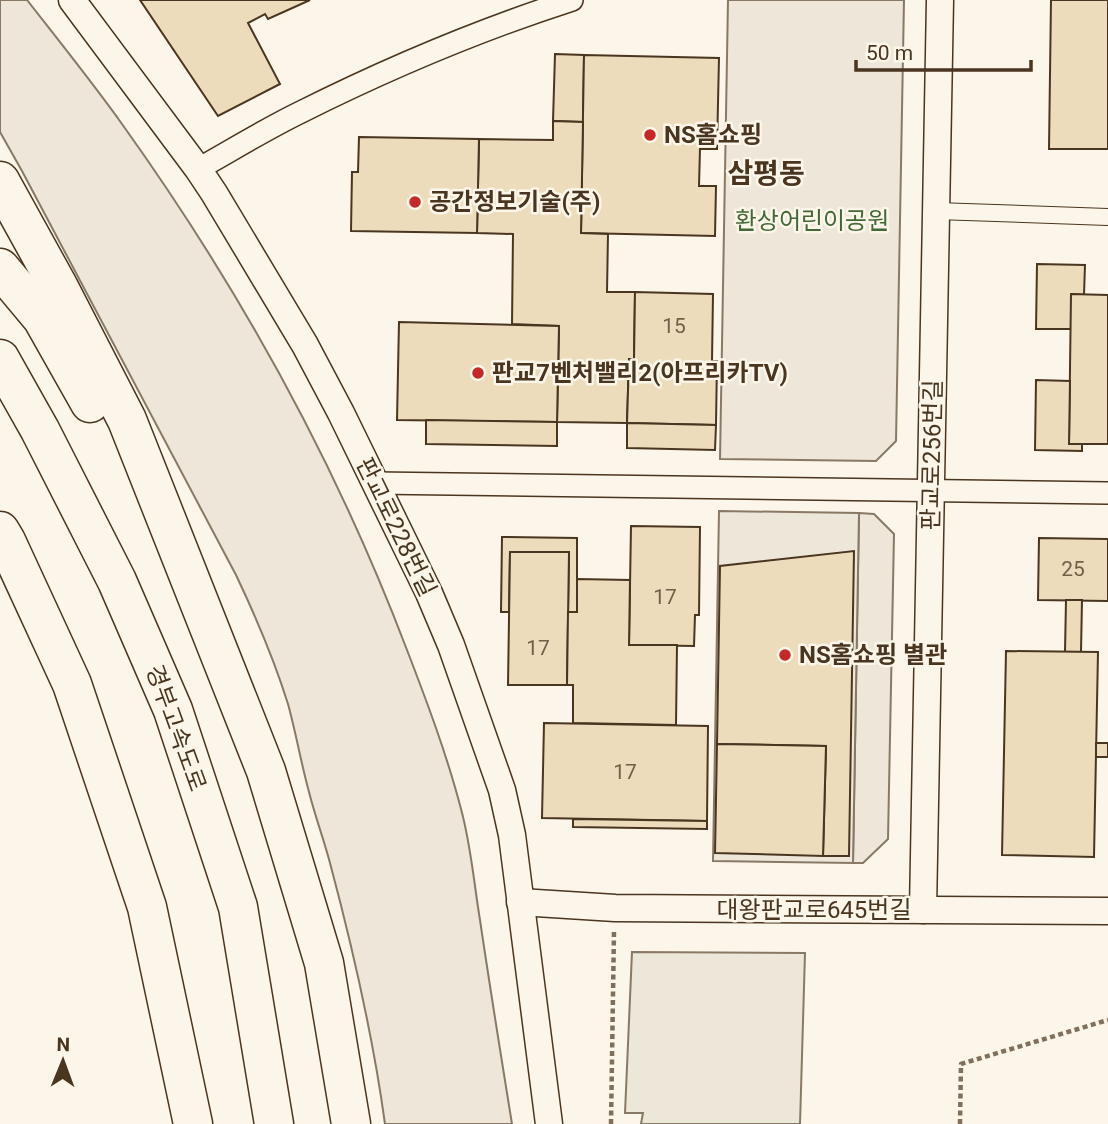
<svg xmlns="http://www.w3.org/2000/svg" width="1108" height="1124" viewBox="0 0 1108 1124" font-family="Roboto,'Noto Sans KR',sans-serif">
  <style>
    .green { fill: #ede6d9; stroke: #887966; stroke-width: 2 }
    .parking { fill: #ede7d9; stroke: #887966; stroke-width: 2 }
    .building { fill: #ecdcbc; stroke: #4a3520; stroke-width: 2 }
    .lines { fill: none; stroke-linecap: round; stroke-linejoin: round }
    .pedestrian-casing { stroke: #4a3520; stroke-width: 18 }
    .minor-casing { stroke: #4a3520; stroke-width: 24 }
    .tertiary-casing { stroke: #4a3520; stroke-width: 29 }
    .motorway-casing { stroke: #4a3520; stroke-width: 41 }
    .path { stroke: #7f6f5c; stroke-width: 4.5; stroke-dasharray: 5 3.5; stroke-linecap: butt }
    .pedestrian { stroke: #fbf6e9; stroke-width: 16 }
    .minor { stroke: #fbf6e9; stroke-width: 21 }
    .tertiary { stroke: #fbf6e9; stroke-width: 26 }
    .motorway { stroke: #fbf6e9; stroke-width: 38 }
    .poi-dot { fill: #c62828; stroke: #fbf6e9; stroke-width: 2.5 }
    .labels { text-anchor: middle; stroke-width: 5; stroke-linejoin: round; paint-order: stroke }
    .number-label { font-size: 21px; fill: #725f47 }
    .poi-label { font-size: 24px; font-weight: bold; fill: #4a3520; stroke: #fbf6e9; text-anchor: start }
    .park-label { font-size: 24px; fill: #436837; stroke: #fbf6e9 }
    .street-label { font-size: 24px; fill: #4a3520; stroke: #fbf6e9 }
    .quarter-label { font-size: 28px; font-weight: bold; fill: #4a3520; stroke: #fbf6e9 }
  </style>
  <rect width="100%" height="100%" fill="#fbf6e9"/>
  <!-- green -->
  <g class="green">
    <path d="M0,0H27C59,41 92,82 122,124C238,286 336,463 407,650C427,702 447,755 461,809C471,845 474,884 480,920C490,988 501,1056 512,1124H385C373,1036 353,949 330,863C324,840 315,816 309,792C301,763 296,733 288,704C274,659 256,617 236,575L22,171L0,132Z"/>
    <polygon points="728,0 904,0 896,441 876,461 720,459"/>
    <polygon points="859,513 874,514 894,534 888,839 863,863 853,863"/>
  </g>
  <!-- parking -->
  <g class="parking">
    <polygon points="719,511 859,513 853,863 713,861"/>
    <polygon points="632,952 805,953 800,1124 641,1124 643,1113 625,1113"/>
  </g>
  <!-- building -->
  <g class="building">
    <polygon points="140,0 310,0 268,19 265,14 248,23 280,84 218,116"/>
    <polygon points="1051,0 1108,0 1108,149 1049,149"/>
    <polygon points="555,54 584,55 583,122 553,121"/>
    <polygon points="584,55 719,58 717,149 700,149 699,186 716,186 715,236 581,233"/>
    <polygon points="553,121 583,122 581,233 608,234 607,292 635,292 634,359 629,359 627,423 557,422 559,326 512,324 513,234 477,233 479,139 553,140"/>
    <polygon points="359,137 479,139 477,233 351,231 352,172 358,172"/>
    <polygon points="1037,264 1085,265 1084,295 1071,294 1071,329 1036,329"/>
    <polygon points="635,292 713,294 712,361 717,361 716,425 627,423 629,359 634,359"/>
    <polygon points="1071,294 1108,295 1108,444 1069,444"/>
    <polygon points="399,322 559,326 557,422 397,420"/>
    <polygon points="1036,380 1070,381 1069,444 1082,444 1082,451 1035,450"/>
    <polygon points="426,420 557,422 557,446 426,444"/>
    <polygon points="627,423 716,425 715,450 627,448"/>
    <polygon points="631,526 700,527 699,615 695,615 694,646 629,645"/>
    <polygon points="502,537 577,538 577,612 568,612 569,552 510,552 509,612 501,612"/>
    <polygon points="1039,538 1108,539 1108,601 1038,600"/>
    <polygon points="854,551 849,856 823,856 826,746 717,744 720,566"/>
    <polygon points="510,552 569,552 567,685 508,685"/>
    <polygon points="577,579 630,580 629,645 677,645 676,725 573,723 573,685 567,685 568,612 577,612"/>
    <polygon points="1066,600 1082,600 1081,652 1065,652"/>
    <polygon points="1006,651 1098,652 1094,857 1002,855"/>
    <polygon points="544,723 708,726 707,821 542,818"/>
    <rect x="1096" y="743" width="12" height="14"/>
    <polygon points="717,744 826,746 823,856 715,853"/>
    <polygon points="573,819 707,821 707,829 573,827"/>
  </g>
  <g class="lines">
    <!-- pedestrian casing -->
    <g class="pedestrian-casing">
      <polyline id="pedestrian" points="936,211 1108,217"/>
    </g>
    <!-- minor casing -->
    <g class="minor-casing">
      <g id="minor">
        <path d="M198,169C232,150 266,129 301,112C389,68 479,30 572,0"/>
        <polyline points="374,483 1108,493"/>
      </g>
    </g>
    <!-- tertiary casing -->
    <g class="tertiary-casing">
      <g id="tertiary">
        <polyline points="72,0 198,169 214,193 305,345 341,413 429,593 451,645 502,790 512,835 549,1124"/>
        <polyline points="520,902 615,908 1108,911"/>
        <polyline points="923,910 940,0"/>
      </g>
    </g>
    <!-- motorway casing -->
    <g class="motorway-casing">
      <g id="motorway">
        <polyline points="0,181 58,286 127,420 266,771 324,963 351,1124"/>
        <polyline points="0,268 42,318 90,403"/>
        <polyline points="0,359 40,430 117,581 173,710 238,907 274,1124"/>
        <polyline points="0,531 6,541 72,684 147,907 193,1124"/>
      </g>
    </g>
    <!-- path -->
    <g class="path">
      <polyline points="611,1124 614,930"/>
      <polyline points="960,1124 961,1064 1108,1020"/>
    </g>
    <!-- pedestrian -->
    <use href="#pedestrian" class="pedestrian"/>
    <!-- minor -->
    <use href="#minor" class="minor"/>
    <!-- tertiary -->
    <use href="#tertiary" class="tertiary"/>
    <!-- motorway -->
    <use href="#motorway" class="motorway"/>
  </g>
  <!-- markers -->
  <g class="poi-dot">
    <circle cx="650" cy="135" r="7"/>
    <circle cx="415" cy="202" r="7"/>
    <circle cx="478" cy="373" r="7"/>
    <circle cx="785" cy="655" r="7"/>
  </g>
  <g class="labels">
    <!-- number labels -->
    <g class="number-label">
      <text x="674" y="333">15</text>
      <text x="1073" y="576">25</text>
      <text x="665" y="604">17</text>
      <text x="538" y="655">17</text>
      <text x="625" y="779">17</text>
    </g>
    <!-- poi labels -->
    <g class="poi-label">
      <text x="664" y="143">NS홈쇼핑</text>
      <text x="429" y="210">공간정보기술(주)</text>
      <text x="492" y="381">판교7벤처밸리2(아프리카TV)</text>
      <text x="799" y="663">NS홈쇼핑 별관</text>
    </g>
    <!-- park labels -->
    <g class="park-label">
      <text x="812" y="229">환상어린이공원</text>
    </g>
    <!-- street labels -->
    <g class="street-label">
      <text transform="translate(932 455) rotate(-89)" y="8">판교로256번길</text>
      <text transform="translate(396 527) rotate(64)" y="8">판교로228번길</text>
      <text transform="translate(176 728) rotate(70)" y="8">경부고속도로</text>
      <text x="814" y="918">대왕판교로645번길</text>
    </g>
    <!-- quarter labels -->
    <g class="quarter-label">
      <text x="766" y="183">삼평동</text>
    </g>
  </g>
  <!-- north arrow -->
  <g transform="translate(63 1061) rotate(1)" stroke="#fbf6e9" stroke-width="5" paint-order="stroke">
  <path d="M0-5L12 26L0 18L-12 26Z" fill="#4a3520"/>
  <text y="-10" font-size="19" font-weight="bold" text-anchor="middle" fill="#4a3520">N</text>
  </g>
  <!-- scale -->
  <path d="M856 60v10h175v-10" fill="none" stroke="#4a3520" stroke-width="3.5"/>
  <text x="866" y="60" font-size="21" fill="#4a3520" stroke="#fbf6e9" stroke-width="5" paint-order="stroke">50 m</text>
</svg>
